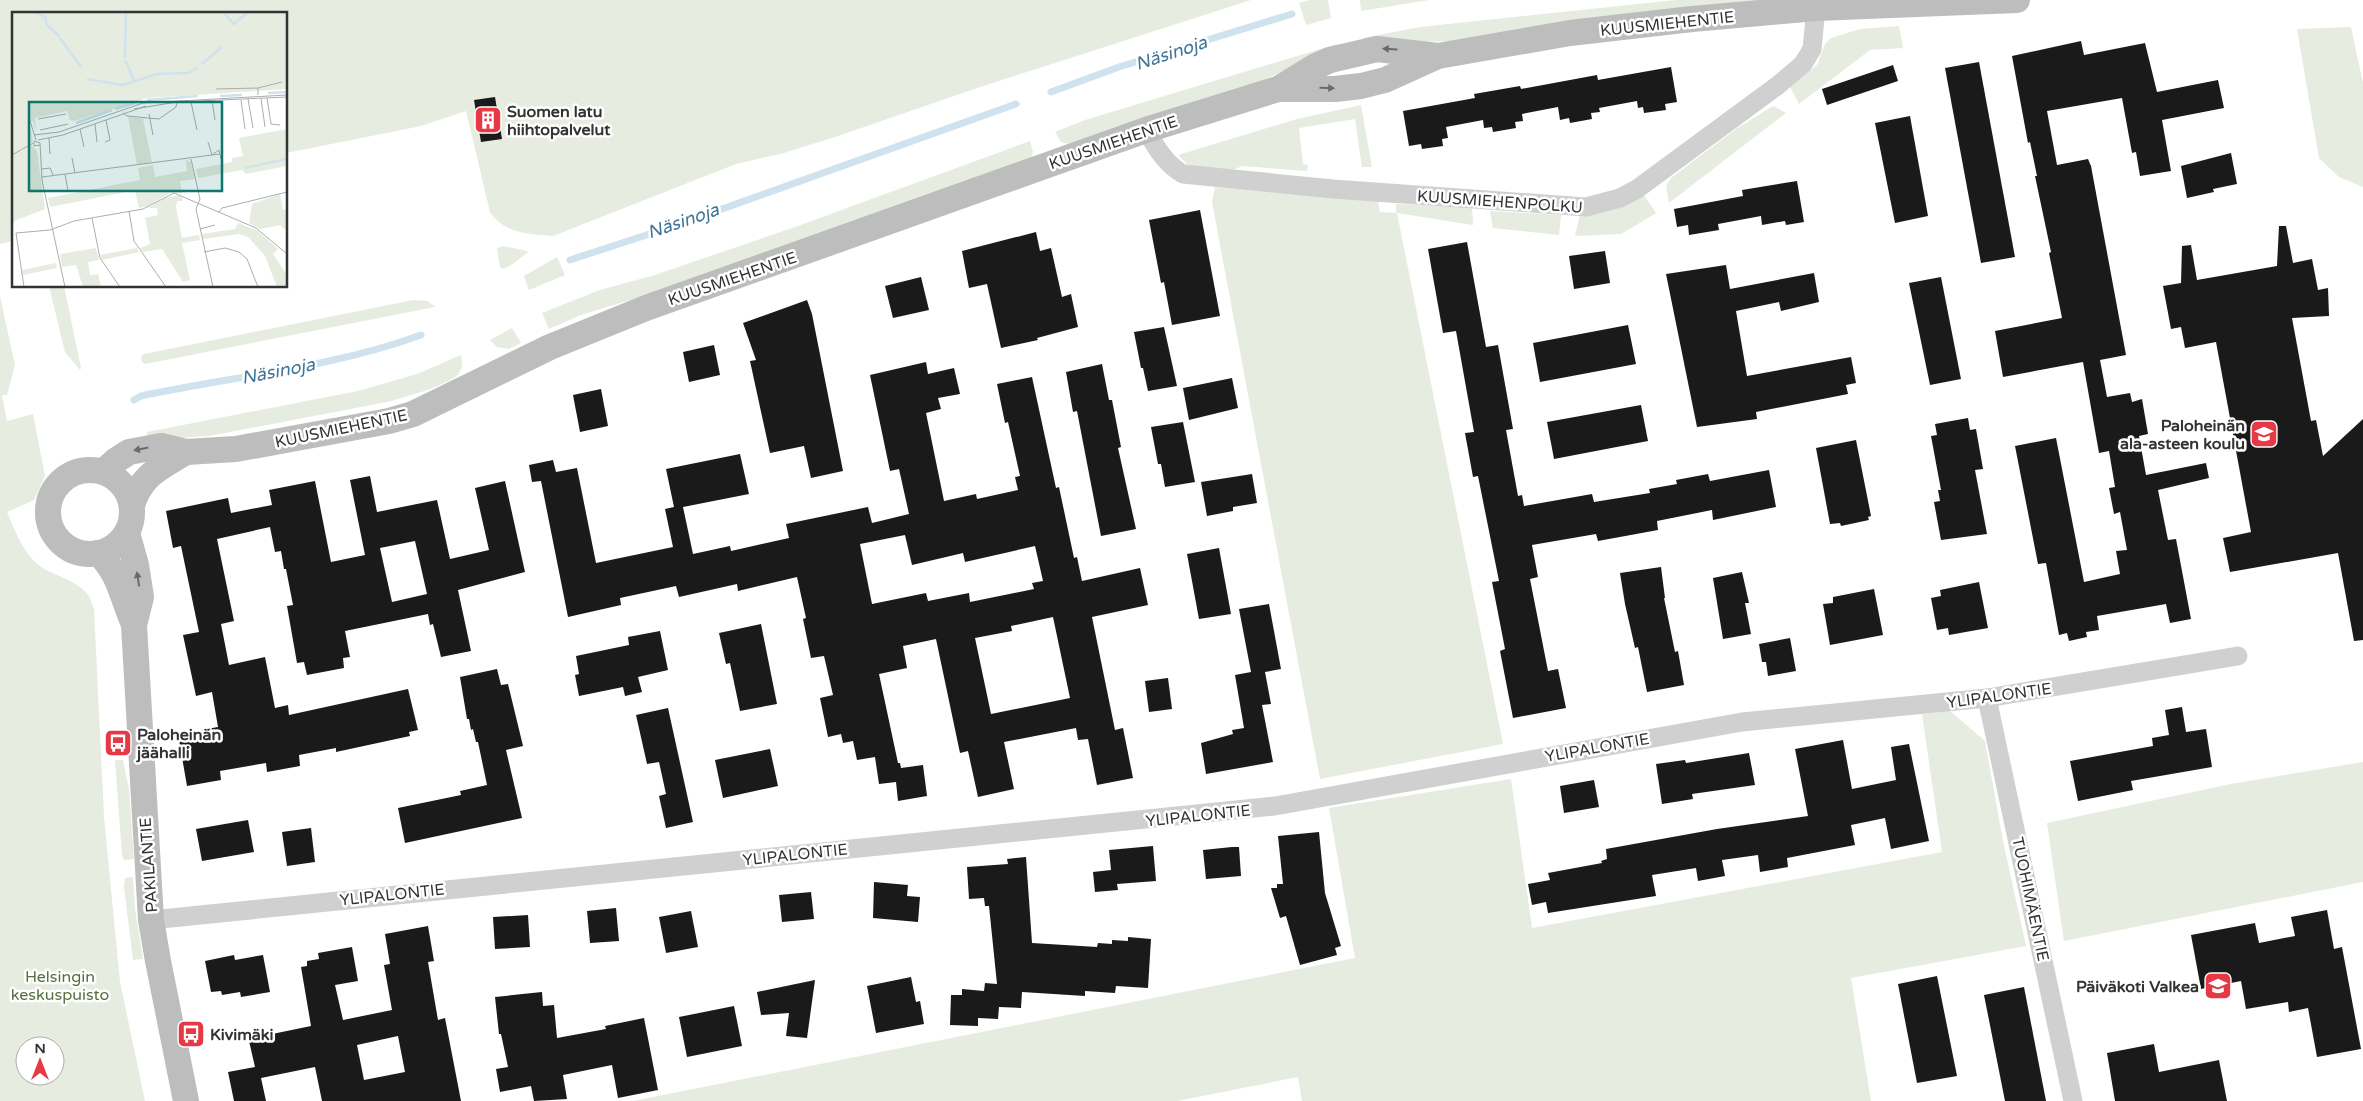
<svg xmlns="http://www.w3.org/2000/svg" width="2363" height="1101" viewBox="0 0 2363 1101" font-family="'Varela Round',sans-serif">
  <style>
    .green { fill: #e6ecdf; fill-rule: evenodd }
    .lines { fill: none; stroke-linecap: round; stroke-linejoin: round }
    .stream { stroke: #cfe2ee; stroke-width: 7 }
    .building { fill: #1a1a1a; fill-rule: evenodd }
    .street { stroke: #d0d0d0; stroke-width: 19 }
    .secondary { stroke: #bdbdbd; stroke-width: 26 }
    .oneway { fill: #6a6a6a }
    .labels { text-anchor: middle; stroke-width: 5; stroke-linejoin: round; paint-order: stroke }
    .street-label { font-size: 16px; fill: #333; stroke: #fff }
    .poi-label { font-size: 16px; font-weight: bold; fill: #333; stroke: #fff; text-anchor: start }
    .park-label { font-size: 16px; fill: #56703f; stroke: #fff }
    .water-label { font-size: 18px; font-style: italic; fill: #3f7597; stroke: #fff }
    .inset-river { fill: none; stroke: #cfe2ee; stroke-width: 2.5 }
    .inset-road { fill: none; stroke: #adadad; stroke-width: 1 }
    .view { fill: #0f766e; fill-opacity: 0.15; stroke: #0f766e; stroke-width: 2.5 }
    .inset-edge { fill: none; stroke: #333; stroke-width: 2.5 }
  </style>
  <rect width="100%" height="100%" fill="#fff"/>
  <!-- green -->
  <g class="green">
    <path d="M0,0H1251L980,87L838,136L784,153L736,164L553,236C529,234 505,234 490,212L466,111L421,126L286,153V14H14V241L0,244Z"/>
    <polygon points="1310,0 1328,0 1331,18 1306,25 1299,3"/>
    <polygon points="1360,0 1429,0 1361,11"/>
    <polygon points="1676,0 1820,0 1464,41 1365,43 1363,38 1420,27"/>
    <polygon points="1899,26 1903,48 1870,50 1799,104 1790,87 1817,65 1825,44 1831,38 1860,29"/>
    <polygon points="2351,27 2363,83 2363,187 2339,177 2319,158 2297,29"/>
    <polygon points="1337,44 1338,50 1311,57 1252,86 1069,144 1061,142 1055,132 1085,120"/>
    <polygon points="1361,105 1372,167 1362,167 1355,119 1299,128 1303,164 1308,165 1307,171 1242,166 1231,171 1188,165 1178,155 1297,119"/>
    <polygon points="1773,106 1786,113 1669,203 1666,186 1671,178 1736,129"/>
    <polygon points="1030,141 1033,152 1031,158 653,293 581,315 549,329 542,313 600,290 655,275 795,227"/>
    <polygon points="1215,187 1378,201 1380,212 1396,213 1396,204 1472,207 1473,225 1397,213 1503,744 1320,779 1212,202"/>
    <polygon points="1644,195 1656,213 1653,215 1621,234 1575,236 1580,214"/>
    <polygon points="1490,211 1561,215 1559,235 1493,228"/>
    <polygon points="503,246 527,251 528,252 510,266 503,269 500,267 497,248"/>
    <polygon points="557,257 565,275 529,290 524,276"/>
    <polygon points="49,286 64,286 81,368 80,370 65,352"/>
    <path d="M0,296L15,365L7,395H2L7,421L33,414L45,476L34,500L7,512C14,528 21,547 33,560C47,576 75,577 88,595C91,598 92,605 94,609L104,817L120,982L145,1101H0ZM25,1046H55V1076H25Z"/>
    <polygon points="413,300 428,301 435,307 145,364 142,362 141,357 144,354"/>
    <polygon points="512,328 521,343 509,349 497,347 490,340"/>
    <path d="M461,355C463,363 463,371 455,377C439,388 410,395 392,401L209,436L148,440L147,432L358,391L417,374Z"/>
    <polygon points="1950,711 1985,741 2003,841 2026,946 1851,978 1871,1101 1302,1101 1298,1077 1177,1101 633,1101 1355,958 1329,808 1511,779 1532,928 1942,852 1922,714"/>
    <polygon points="115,760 123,760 129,789 134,859 124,860 122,855"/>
    <polygon points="2363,762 2363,882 2064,941 2047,823 2231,784"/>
    <polygon points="133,877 135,909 143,959 133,960 124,887 125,878"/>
  </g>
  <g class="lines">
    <!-- stream -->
    <g class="stream">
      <polyline points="1051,92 1119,67 1292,14"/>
      <polyline points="570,260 680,224 1016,104"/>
      <path d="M134,400L141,396C234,376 331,368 421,335"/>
    </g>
  </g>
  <!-- building -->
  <g class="building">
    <polygon points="2081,41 2084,55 2145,43 2157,92 2218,80 2224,108 2162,120 2171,171 2140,176 2136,152 2132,153 2122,98 2047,111 2057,165 2088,159 2091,166 2126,355 2100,360 2107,397 2130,393 2132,402 2142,399 2148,434 2139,436 2146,475 2206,463 2209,478 2158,490 2168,540 2176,539 2191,619 2170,623 2166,604 2097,616 2099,630 2086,632 2087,637 2069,641 2067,633 2059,635 2046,563 2038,564 2015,446 2056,438 2084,582 2120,574 2116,551 2127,550 2120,512 2114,514 2109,488 2115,487 2109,451 2099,453 2083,362 2003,377 1995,331 2062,318 2049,253 2051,252 2035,176 2037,176 2030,142 2028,143 2012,56"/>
    <polygon points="1979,62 2015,257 1981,263 1945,68"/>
    <polygon points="1893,65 1898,81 1827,105 1822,89"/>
    <polygon points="1671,67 1677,102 1665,104 1666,110 1644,113 1643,107 1638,108 1637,101 1599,108 1600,112 1591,113 1592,119 1570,123 1569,118 1560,120 1558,107 1522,114 1523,121 1515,122 1516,128 1493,132 1492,127 1484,128 1483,120 1446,127 1448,138 1442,139 1443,146 1422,149 1421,144 1409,146 1403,111 1475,98 1474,94 1520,86 1521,89 1597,75 1598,80"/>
    <polygon points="495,97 502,139 481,142 474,100"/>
    <polygon points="1910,116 1928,216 1895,223 1875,123"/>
    <polygon points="2231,153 2237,184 2213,189 2214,192 2187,198 2181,166"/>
    <polygon points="1797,181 1804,222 1786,225 1785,221 1762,225 1761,216 1718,224 1719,230 1689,235 1688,225 1677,227 1674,209 1743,196 1742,190"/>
    <polygon points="1200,210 1220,316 1172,325 1164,282 1161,283 1149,220"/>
    <polygon points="2279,226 2286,226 2293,263 2312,259 2318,290 2328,288 2329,316 2292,318 2311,421 2316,420 2323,456 2363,419 2363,640 2354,641 2338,553 2230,572 2223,538 2251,532 2216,342 2185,348 2181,327 2171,329 2163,286 2181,283 2182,246 2191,245 2197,280 2277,266"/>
    <polygon points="1036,232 1040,251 1051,248 1062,297 1071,294 1078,327 1037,338 1038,340 1001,348 987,284 969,288 962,251"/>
    <polygon points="1467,242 1486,347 1498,345 1513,429 1506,430 1518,496 1522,495 1524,506 1592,494 1594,502 1650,493 1649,489 1677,484 1676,480 1708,474 1710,481 1769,470 1776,507 1713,520 1712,510 1657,521 1658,530 1598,541 1596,534 1532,545 1538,577 1530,579 1548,671 1558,669 1566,708 1513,718 1500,651 1505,649 1492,582 1499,581 1478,476 1473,477 1465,433 1474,432 1456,331 1443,333 1428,249"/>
    <polygon points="1605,251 1610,283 1574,289 1569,256"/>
    <polygon points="1726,265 1730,289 1814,273 1819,302 1781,311 1779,302 1736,311 1747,376 1851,357 1856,383 1846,385 1848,394 1756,412 1757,419 1697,427 1666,274"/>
    <polygon points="921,277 929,310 893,318 885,286"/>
    <polygon points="1941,277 1961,379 1930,385 1909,283"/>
    <polygon points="807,300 812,314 843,471 811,478 804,446 770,453 750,361 756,360 743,323"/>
    <polygon points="1628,325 1636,364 1540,382 1533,343"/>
    <polygon points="1164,327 1177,386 1148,391 1143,368 1141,368 1134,332"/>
    <polygon points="714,345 720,375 689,382 683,352"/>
    <path d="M926,362L928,374L954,368L960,394L938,398L941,409L926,413L944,501L976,494L977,499L1018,490L1015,477L1020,476L1008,422L1005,423L997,384L1032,377L1056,488L1059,487L1074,558L1077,557L1082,581L1140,568L1148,605L1092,617L1115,730L1123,728L1133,778L1097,785L1088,739L1078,740L1076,728L1004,742L1014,789L978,797L968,751L960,753L936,639L903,646L907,668L879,674L898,763H900L901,768L923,765L927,796L898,801L896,782L879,784L875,757L857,760L853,741L843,743L841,734L828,737L820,698L833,695L824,656L811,658L803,619L806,618L797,577L738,591L737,584L679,597L676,586L620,598L621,605L568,617L541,481L532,482L529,465L553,460L556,472L577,468L596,563L673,547L665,509L674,507L666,469L740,454L749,494L683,507L693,554L730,546L731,551L789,538L786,524L868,507L872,523L909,514L899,469L890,471L870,375ZM905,535L912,565L963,553L965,562L1035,546L1043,581L1032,583L1034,589L970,602L969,593L928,601L926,593L872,604L860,544ZM1053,617L1070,698L991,714L975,638L1012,631L1011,626Z"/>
    <polygon points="1102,364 1109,400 1112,400 1121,447 1118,448 1136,529 1101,536 1077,411 1073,412 1066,372"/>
    <polygon points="1232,378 1238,408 1189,420 1183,388"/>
    <polygon points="601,389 608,426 580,432 573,395"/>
    <polygon points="1641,405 1648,441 1554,459 1547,422"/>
    <polygon points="1968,418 1970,430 1976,429 1983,469 1975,470 1987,534 1941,540 1934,502 1940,501 1938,490 1941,490 1931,436 1937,435 1935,424"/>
    <polygon points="1183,422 1195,482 1165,487 1161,464 1158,464 1151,427"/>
    <polygon points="1856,440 1871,516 1868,517 1869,520 1841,526 1840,523 1830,524 1816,448"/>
    <polygon points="1252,474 1257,503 1233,507 1233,511 1207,516 1201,482"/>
    <path d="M370,476L377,512L437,500L450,559L489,550L475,488L505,481L525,572L458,590L471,651L441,657L433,624L430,625L428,614L345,631L350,657L343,658L344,668L307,675L304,662L297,663L287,606L293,605L286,569H284L281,551L275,552L270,527L217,539L234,621L221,624L229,665L265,657L275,708L288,705L289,715L408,689L418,730L409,732L410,736L336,752V748L299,755L300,766L267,772L266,763L220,771L221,780L187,786L178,734L218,727L212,692L196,696L183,635L199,632L181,546L173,548L166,511L228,498L231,513L272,505L269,490L315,481L331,562L365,555L350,480ZM415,541L427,594L392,602L380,548Z"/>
    <polygon points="1219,548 1231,614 1199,619 1187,554"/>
    <polygon points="1661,567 1665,598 1664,598 1675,652 1678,651 1684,685 1647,692 1638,647 1635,648 1625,604 1620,573"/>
    <polygon points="1742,572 1749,603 1745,603 1751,634 1723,639 1713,578"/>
    <polygon points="1979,582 1988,628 1949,635 1948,628 1937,630 1931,598 1941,596 1940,590"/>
    <polygon points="1874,589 1883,635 1830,645 1823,604 1833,603 1833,597"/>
    <polygon points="1269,604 1281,669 1265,672 1271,704 1262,705 1273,762 1206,774 1201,743 1233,734 1232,730 1244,728 1235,675 1251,672 1239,609"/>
    <polygon points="761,624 777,704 740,711 730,663 726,664 719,633"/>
    <polygon points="660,631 668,670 638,677 642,692 625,696 623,687 579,696 575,675 579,674 576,656 629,645 628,637"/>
    <polygon points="1790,638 1796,671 1768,676 1766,662 1762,662 1759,644"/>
    <polygon points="497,669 501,685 508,684 523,746 506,750 522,818 405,843 398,808 461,795 460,791 487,785 478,742 476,742 473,729 471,730 469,719 467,719 460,677"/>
    <polygon points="1168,678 1172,709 1149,712 1145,681"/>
    <polygon points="2182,707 2186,732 2206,729 2212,767 2131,781 2133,790 2078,801 2070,761 2153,746 2152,738 2169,735 2165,710"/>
    <polygon points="668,708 693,822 666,828 659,796 666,794 659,762 647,764 636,715"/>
    <polygon points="1843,740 1852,789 1896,780 1891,747 1909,744 1929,841 1891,849 1885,818 1851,825 1855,845 1787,858 1788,867 1760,872 1758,855 1722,860 1725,876 1698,881 1696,868 1652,875 1656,896 1548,913 1546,902 1532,905 1528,884 1550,880 1548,873 1602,863 1601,861 1607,859 1606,849 1717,829 1808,816 1795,749"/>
    <polygon points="770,749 778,786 723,798 715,760"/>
    <polygon points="1749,753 1755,785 1692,794 1693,799 1662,804 1656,764 1685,760 1686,763"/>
    <polygon points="1594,780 1599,807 1564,813 1560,786"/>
    <polygon points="248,820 254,852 202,861 196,829"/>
    <polygon points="311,828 315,862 287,866 282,832"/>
    <polygon points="1319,832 1325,893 1341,946 1335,948 1337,955 1300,965 1286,916 1280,918 1271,888 1277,888 1277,884 1283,884 1278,836"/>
    <polygon points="1153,846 1156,881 1117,884 1118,890 1095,892 1093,872 1111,870 1109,850"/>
    <polygon points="1232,847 1239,847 1241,876 1206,879 1203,850"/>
    <polygon points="1026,857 1032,943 1097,947 1098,943 1112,944 1112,940 1128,941 1128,937 1151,939 1148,988 1116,986 1115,993 1085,991 1085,996 1022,992 1021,1008 999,1007 998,1019 978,1018 978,1026 950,1025 951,995 962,995 962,989 984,991 985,983 997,984 989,906 985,906 984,898 969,899 967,867 1008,864 1007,859"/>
    <polygon points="874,882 908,885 907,896 920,897 918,922 873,918"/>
    <polygon points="811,892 814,919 782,922 779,895"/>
    <polygon points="616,908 619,941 590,943 587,911"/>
    <polygon points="2327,910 2334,949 2342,947 2361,1049 2317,1057 2308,1008 2289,1012 2288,1002 2246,1009 2241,981 2201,989 2191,935 2255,923 2259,943 2295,936 2291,917"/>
    <polygon points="691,911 698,947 666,953 659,917"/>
    <polygon points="528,915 530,947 495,949 493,917"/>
    <path d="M428,926L434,961L428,962L438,1020L445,1018L461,1101H322L315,1067L261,1078L266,1101H234L228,1072L255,1067L249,1041L254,1040L253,1038L311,1026L301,967L307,966V961L319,959L318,953L352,947L358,981L335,985L343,1020L392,1010L384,965L390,964L385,934ZM398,1036L405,1072L364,1080L357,1045Z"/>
    <polygon points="234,955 235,960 263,955 270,992 241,997 240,992 222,995 221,991 211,992 205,961"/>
    <polygon points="1937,976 1957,1076 1917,1083 1898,984"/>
    <polygon points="911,977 916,1002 920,1001 924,1024 876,1033 867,986"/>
    <polygon points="815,980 807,1038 786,1036 789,1013 761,1015 757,992"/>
    <polygon points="2024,987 2046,1101 2005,1101 1984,995"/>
    <polygon points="542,992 543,1006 554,1005 557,1038 606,1029 605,1026 644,1018 658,1090 618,1098 612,1065 563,1075 567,1099 534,1101 531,1086 500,1092 496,1069 508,1067 501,1034 499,1034 495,997"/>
    <polygon points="734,1006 742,1046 687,1057 679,1017"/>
    <polygon points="2154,1044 2159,1072 2219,1060 2227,1101 2115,1101 2107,1053"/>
  </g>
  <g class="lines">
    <!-- street -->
    <g class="street">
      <path d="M1146,130C1156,147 1165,164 1183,174L1333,189L1586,207L1620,198L1637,189L1777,86L1803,64L1812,49L1816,8"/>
      <polyline points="1987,698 2073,1101"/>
      <polyline points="151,920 1275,806 1742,722 1987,698 2238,656"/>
    </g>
    <!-- secondary -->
    <g class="secondary">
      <polyline points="1279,89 1335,89 1361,86 1385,80 1438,56 1570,33 1692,19 1816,8 2017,0"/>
      <circle cx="90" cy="512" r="42"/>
      <polyline points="103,472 115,461 129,452 161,446 186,452 236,449 389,421 413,414 550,347 646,308 1146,130 1278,89 1314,67 1330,60 1377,49 1438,56"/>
      <path d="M132,505C142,474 160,468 186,452"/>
      <polyline points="127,533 136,565 141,597 134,625 151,920 158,961 186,1101"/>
      <path d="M98,553C119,572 122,597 133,622"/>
    </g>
  </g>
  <!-- one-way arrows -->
  <defs><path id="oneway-solid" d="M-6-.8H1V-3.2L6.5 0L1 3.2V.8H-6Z" transform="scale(1.25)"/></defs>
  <g class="oneway">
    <use href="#oneway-solid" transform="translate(1390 49) rotate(-177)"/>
    <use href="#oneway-solid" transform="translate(1327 88) rotate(1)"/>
    <use href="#oneway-solid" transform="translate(141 449) rotate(169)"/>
    <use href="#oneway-solid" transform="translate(138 579) rotate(-99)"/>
  </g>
  <!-- icons -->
  <defs>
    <g id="building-square" transform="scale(1.4375)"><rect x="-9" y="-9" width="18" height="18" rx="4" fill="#e63946" stroke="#fff"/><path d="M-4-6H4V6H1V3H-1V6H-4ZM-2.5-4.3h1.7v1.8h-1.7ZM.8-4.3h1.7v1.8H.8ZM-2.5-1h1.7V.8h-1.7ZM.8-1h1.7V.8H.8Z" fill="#fff"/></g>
    <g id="school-square" transform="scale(1.4375)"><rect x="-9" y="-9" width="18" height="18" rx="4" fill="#e63946" stroke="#fff"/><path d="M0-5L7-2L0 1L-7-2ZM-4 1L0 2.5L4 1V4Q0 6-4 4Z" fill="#fff"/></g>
    <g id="bus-square" transform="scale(1.4375)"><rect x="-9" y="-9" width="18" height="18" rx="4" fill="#e63946" stroke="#fff"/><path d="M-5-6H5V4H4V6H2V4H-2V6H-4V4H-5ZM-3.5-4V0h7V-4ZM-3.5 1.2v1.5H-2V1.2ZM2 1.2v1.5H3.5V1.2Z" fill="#fff"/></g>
  </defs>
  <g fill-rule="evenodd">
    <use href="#building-square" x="488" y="120"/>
    <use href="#school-square" x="2264" y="434"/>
    <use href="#bus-square" x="118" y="743"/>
    <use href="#school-square" x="2218" y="986"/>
    <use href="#bus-square" x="191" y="1034"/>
  </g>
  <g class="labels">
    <!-- street labels -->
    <g class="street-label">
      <text transform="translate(1667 23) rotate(-6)" y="6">KUUSMIEHENTIE</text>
      <text transform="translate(1113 142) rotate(-19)" y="6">KUUSMIEHENTIE</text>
      <text transform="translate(1500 201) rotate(4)" y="6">KUUSMIEHENPOLKU</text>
      <text transform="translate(732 278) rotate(-19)" y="6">KUUSMIEHENTIE</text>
      <text transform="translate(341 428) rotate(-12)" y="6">KUUSMIEHENTIE</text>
      <text transform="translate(1999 695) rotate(-8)" y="6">YLIPALONTIE</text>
      <text transform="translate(1597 747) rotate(-10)" y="6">YLIPALONTIE</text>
      <text transform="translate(1198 815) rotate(-6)" y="6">YLIPALONTIE</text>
      <text transform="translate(795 854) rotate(-6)" y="6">YLIPALONTIE</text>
      <text transform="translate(148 865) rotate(-94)" y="6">PAKILANTIE</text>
      <text transform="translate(392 894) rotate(-6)" y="6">YLIPALONTIE</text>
      <text transform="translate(2031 899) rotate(78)" y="6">TUOHIMÄENTIE</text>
    </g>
    <!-- poi labels -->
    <g class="poi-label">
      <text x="507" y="117">Suomen latu<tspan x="507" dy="18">hiihtopalvelut</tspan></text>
      <text x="2245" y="431" text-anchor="end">Paloheinän<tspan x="2245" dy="18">ala-asteen koulu</tspan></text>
      <text x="137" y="740">Paloheinän<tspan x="137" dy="18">jäähalli</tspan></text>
      <text x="2199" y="992" text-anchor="end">Päiväkoti Valkea</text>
      <text x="210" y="1040">Kivimäki</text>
    </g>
    <!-- park labels -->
    <g class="park-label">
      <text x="60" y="982">Helsingin<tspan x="60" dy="18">keskuspuisto</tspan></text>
    </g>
    <!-- water labels -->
    <g class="water-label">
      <text transform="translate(1171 53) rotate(-18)" y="6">Näsinoja</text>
      <text transform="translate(683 221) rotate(-19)" y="6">Näsinoja</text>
      <text transform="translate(278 371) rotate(-11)" y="6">Näsinoja</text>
    </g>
  </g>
  <!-- overview -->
  <g transform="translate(12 12)">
    <rect width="275" height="275" fill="#fff"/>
    <path d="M0,0H275V77L135,86L62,109L58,108L55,99L23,106L24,120L21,109L17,110L21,128L18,132L25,139L33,197L2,209L0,223ZM116,105L137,107H131L140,150L125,153ZM275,117V154L234,162L230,158L186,166L184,157L220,150V146L231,144L227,126ZM174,148L179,150L183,167L168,169L170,181H158L136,194L127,196L123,178L38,195L36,186L128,168L126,156L141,153L143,165L175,159ZM268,182L271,198L275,197V219L268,213L248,217L237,211L240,192ZM167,183L171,186L170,189H165L164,195L170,226L187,223L188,228L170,231L178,268L171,270L150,237L131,240L128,236L138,232L133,206L146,203L145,196H136L153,186ZM226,211L246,219L266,237L261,242L275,263V275H265L253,244L236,225L227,222L191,227L190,222L223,217ZM84,236L87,248L76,250L78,263L86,262L89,275H71L64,253L50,255L48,242ZM125,236L127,240L90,248L88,243ZM44,251L45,256L11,263L10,258Z" fill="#e6ecdf"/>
    <path class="inset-river" d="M23,0L33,5L35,13L48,25M211,0L222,12L236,0M48,26L69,55M113,46L114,0M113,48L122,68M190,52L210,35M75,67L111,73L145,62L176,61L185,56M256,81L275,80M208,84L230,83M135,88L186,84M103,97L123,91M64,111L100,98M233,156L275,147"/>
    <path class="inset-road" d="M246,76L270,70M204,77L246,76V83M249,86L253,115M255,86L259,112L268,113M236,87L241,116M229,88L233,117M200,89L203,108M179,90L185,118M122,97L165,90L275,85M111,101L115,104L147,107L164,95L165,90M137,102L141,123M26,107L54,102M18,109L24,128M83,112L85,130M68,117L72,135M28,118L56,112M22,123L47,120L131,91L275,83M37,126L38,142M26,128L51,123L134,94M93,130L98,128L94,108M28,133L22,134V129L28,131L30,168L53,275M208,142L200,143L207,138L209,147M0,143L21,131M60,146L63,161M179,147L188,187L184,197L201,275M30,157L38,156L41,163M53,162L56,179M30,165L200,143L196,130M117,199L122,229L154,275M207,200L210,196L275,180M80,206L88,246L108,275M188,217L203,213M192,240L213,236L227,240L235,247L246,275M12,275L4,221L38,218L62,209L131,197L162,181L244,216L275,242"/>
    <path class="view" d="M17,90H210V179H17Z"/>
    <rect width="275" height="275" class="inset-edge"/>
  </g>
  <!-- north arrow -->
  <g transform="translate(40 1061)"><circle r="24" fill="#ffffff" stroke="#adadad"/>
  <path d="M0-4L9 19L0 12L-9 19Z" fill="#e63946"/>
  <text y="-8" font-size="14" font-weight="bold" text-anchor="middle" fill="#333333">N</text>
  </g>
</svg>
